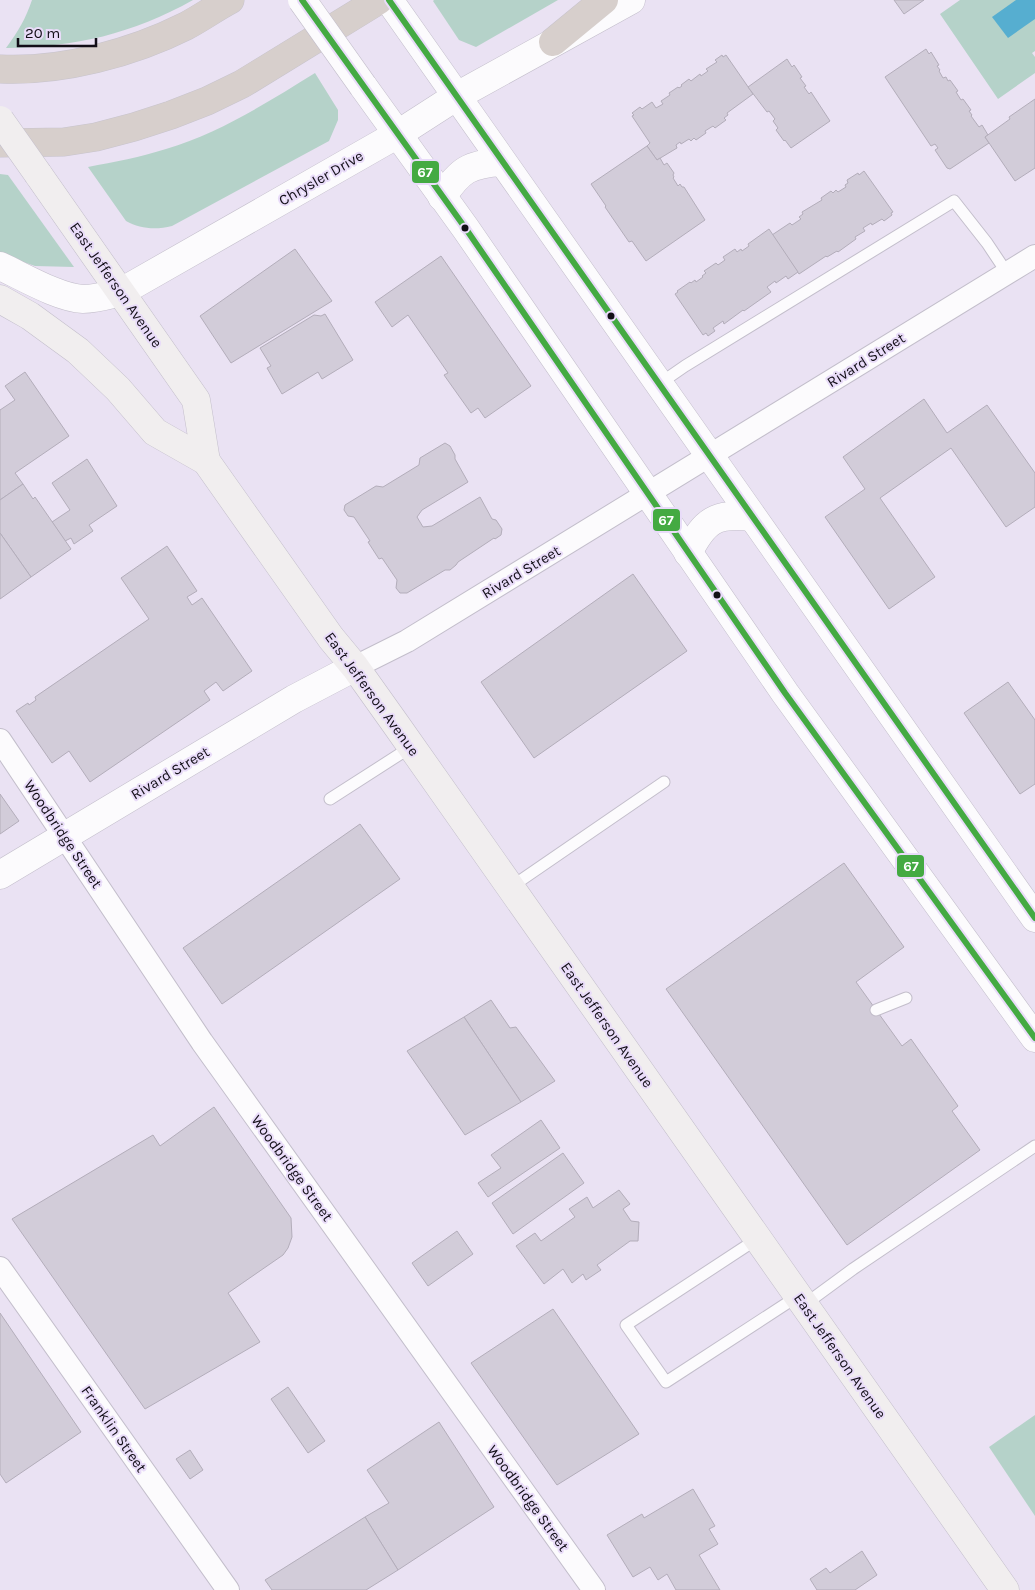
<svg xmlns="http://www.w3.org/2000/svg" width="1035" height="1590" viewBox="0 0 1035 1590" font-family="Karla,sans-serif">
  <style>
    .green { fill: #b5d2c9 }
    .water { fill: #56aed0 }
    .building { fill: #d2ccd9; stroke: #b3adba }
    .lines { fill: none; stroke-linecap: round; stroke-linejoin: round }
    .service-casing { stroke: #c3becb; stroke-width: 13 }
    .minor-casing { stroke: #c3becb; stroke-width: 24 }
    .tertiary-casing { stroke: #c3becb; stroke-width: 29 }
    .secondary-casing { stroke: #c3becb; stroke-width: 29 }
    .motorway-casing { stroke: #c8c4cd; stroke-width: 29 }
    .service { stroke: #fcfbfd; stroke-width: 11 }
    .minor { stroke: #fcfbfd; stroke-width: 22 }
    .tertiary { stroke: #fcfbfd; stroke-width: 28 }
    .secondary { stroke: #f1eeef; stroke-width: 28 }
    .motorway { stroke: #d7cfcc; stroke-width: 28 }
    .tertiary-bridge-casing { stroke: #c3becb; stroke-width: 29; stroke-linecap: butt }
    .secondary-bridge-casing { stroke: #c3becb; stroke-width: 29; stroke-linecap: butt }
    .tertiary-bridge { stroke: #fcfbfd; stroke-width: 28 }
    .secondary-bridge { stroke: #f1eeef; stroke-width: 28 }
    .bus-1-casing { stroke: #e9dcf9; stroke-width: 10 }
    .bus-1 { stroke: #44aa42; stroke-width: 6 }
    .bus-dot { fill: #120e17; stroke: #e9dcf9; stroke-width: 2 }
    .labels { text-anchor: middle; stroke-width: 4; stroke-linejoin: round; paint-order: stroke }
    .street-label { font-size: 15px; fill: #120e17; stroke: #e9dcf9 }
    .line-badge { stroke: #e9dcf9; stroke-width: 2 }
    .badge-label { font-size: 14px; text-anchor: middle; font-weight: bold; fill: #fff }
  </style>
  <rect width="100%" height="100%" fill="#eae2f3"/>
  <!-- green -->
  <g class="green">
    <path d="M32,0H193C132,34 76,47 6,48C18,32 26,18 32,0Z"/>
    <polygon points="434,0 558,0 476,47 459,40 433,1"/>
    <polygon points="960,0 1035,0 1035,51 1032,53 1035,57 1035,73 998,99 940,14"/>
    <path d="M315,73L338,110V120L329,141L172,226C156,230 140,229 126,221L88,167C114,162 141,157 166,149C220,133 268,102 315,73Z"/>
    <polygon points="0,174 8,175 74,267 35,266 0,254"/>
    <polygon points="1035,1415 1035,1516 989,1447"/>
  </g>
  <!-- water -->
  <polygon class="water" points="1016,0 1035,0 1035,19 1008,38 992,17"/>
  <!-- building -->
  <g class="building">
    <polygon points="894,0 924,0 904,14"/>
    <polygon points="926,49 929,54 931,52 939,65 937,66 940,70 939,71 943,78 946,77 948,81 950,80 958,91 956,92 961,100 963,99 971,110 969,111 972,115 971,116 979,127 982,125 988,135 985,137 989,143 950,169 947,168 935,150 938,148 935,144 931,146 885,77"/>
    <polygon points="722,55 723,57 726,55 753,94 727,113 728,115 724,118 726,120 715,128 713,126 705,131 706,133 696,140 694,138 691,141 689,139 681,144 680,142 676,145 677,148 657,160 647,146 650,143 632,116 634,115 632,113 640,107 642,109 652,102 656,108 663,104 661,101 670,95 669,93 678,87 679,88 682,86 681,85 689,79 691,81 700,74 701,76 708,71 706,69 717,62 715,60"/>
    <polygon points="787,59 792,67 794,65 802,77 800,78 806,86 804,87 809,94 811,92 830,121 791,148 785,140 784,141 776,130 778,128 773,121 775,119 769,111 767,112 748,87"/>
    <polygon points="1035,99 1035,168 1015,181 985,137 1010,119 1009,117"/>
    <polygon points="647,146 657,160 660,158 664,165 667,163 674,173 673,175 674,177 673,178 678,186 680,184 682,187 684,187 705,220 646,261 632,241 629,242 605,207 606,206 591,184"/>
    <polygon points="864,171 893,212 891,213 892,215 884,221 882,219 872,225 871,223 863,228 865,231 855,237 856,239 838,252 837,251 827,257 826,256 799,274 772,235 790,223 792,225 801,219 799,217 803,214 802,212 822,200 821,198 831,191 833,193 836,190 838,192 846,187 845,185 848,183 847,180 858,173 859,175"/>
    <polygon points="769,229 798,272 788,279 786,276 776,283 775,281 767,287 771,292 744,311 743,310 724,324 723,321 713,328 715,331 708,336 706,333 703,335 675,294 678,292 677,291 690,282 691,283 695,280 696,282 703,277 702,276 706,273 704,271 716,263 718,265 725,260 723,257 735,249 737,252 741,249 742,251 749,246 748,244"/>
    <polygon points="295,249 332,301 231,363 200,316"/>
    <polygon points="441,256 531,386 485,418 478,408 471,413 444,375 448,373 408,315 392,327 375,302"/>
    <polygon points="325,314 353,360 322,379 318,372 282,394 267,368 271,366 260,348 314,315 321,316"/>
    <polygon points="25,372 69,436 15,473 23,484 0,500 0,410 15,400 5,386"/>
    <polygon points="924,399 947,433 987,405 1035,473 1035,507 1006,527 951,448 880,498 935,577 889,609 825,517 865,489 843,457"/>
    <polygon points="445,443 450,446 455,455 455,459 468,482 422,510 417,517 423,527 432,526 480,497 492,519 496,520 502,529 501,535 495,539 494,538 458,562 456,565 450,570 445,570 407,593 400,593 396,588 397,580 382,558 379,559 368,542 370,541 354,517 348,516 344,510 345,505 376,486 383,487 419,465 420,458"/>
    <polygon points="87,459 117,506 89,525 93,531 74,544 71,538 65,541 52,522 70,510 52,483"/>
    <polygon points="23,484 33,499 35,497 71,549 31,577 0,533 0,500"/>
    <polygon points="0,533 31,577 0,599"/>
    <polygon points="167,546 197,591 187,597 192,605 202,598 252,671 223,691 216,682 204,691 210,700 90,782 69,751 52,763 16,711 28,703 29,705 36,700 35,697 149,619 121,578"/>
    <polygon points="633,574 687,651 534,758 481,682"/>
    <polygon points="1008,682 1035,720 1035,784 1020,794 964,713"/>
    <polygon points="0,794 19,821 0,834"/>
    <polygon points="360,824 400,879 222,1004 183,948"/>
    <polygon points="844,863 904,947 856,982 902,1046 911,1039 958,1106 952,1111 980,1150 847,1245 666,989"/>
    <polygon points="491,1000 510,1028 516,1027 555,1081 521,1102 464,1017"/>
    <polygon points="464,1017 521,1102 465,1135 407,1051"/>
    <polygon points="214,1107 291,1218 292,1237 288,1248 283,1255 228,1293 260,1342 145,1409 12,1219 153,1135 160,1146"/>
    <polygon points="541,1120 560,1148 488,1197 478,1183 501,1168 491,1155"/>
    <polygon points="563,1153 584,1183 513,1234 492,1203"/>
    <polygon points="619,1190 630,1204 623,1209 631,1221 639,1222 638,1241 630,1241 597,1265 601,1270 586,1280 583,1274 572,1283 563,1269 544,1284 516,1246 535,1233 541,1241 575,1217 569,1209 587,1197 593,1208"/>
    <polygon points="457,1231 473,1254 428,1286 412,1263"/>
    <polygon points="553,1309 639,1434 557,1485 471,1363"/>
    <polygon points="0,1313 81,1432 6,1483 0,1474"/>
    <polygon points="288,1387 325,1441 308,1453 271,1399"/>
    <polygon points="439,1422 494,1507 398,1570 365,1517 389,1503 367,1470"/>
    <polygon points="190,1450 203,1470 190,1479 176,1459"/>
    <polygon points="693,1489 715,1526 709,1529 718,1544 699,1555 720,1590 676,1590 667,1574 658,1580 650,1567 633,1577 607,1535 642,1514 644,1518"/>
    <polygon points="365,1517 398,1570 366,1590 272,1590 265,1580"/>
    <polygon points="862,1551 877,1575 855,1590 817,1590 810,1579 826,1568 830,1573"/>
  </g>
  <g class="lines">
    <!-- service casing -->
    <g class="service-casing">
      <g id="service">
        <polyline points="659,384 685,366 954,201 987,243 1007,273"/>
        <polyline points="330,799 411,747"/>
        <polyline points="511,887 664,782"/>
        <polyline points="876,1010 906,998"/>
        <polyline points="757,1239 626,1325 666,1382 798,1296"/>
        <polyline points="804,1305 853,1269 1035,1146"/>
      </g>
    </g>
    <!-- minor casing -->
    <g class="minor-casing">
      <g id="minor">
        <polyline points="355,667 407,641 1035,256"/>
        <polyline points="0,740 202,1042 594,1590"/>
        <polyline points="0,1268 228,1590"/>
      </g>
    </g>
    <!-- tertiary casing -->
    <g class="tertiary-casing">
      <g id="tertiary">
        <polyline points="389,0 1035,918"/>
        <polyline points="363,86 466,229 785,693 1035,1038"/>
        <path d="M442,197C460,170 469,164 502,162"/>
        <path d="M0,266C22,276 59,298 83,299C96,299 109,295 121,292L398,134L457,96L631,0"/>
        <path d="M688,553C705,520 715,513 752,517"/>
        <polyline points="0,875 294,699 355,667"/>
      </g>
    </g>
    <!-- secondary casing -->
    <g class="secondary-casing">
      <g id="secondary">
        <polyline points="38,174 196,400 206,461"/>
        <polyline points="0,299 30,316 78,351 118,389 155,432 206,461 331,638 355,667 397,726 1005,1590"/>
      </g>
    </g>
    <!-- motorway casing -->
    <g class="motorway-casing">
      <g id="motorway">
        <polyline points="553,42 604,0"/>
        <path d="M0,69C62,72 132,53 186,26C201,18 215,8 230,0"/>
        <polyline points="0,143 64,142 96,137 134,127 171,115 207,101 242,84 379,0"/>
      </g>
    </g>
    <!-- service -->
    <use href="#service" class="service"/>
    <!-- minor -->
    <use href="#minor" class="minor"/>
    <!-- tertiary -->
    <use href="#tertiary" class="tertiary"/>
    <!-- secondary -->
    <use href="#secondary" class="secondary"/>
    <!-- motorway -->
    <use href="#motorway" class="motorway"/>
    <!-- tertiary-bridge casing -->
    <g class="tertiary-bridge-casing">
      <polyline id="tertiary-bridge" points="302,0 363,86"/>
    </g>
    <!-- secondary-bridge casing -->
    <g class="secondary-bridge-casing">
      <polyline id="secondary-bridge" points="0,120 38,174"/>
    </g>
    <!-- tertiary-bridge -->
    <use href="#tertiary-bridge" class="tertiary-bridge"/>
    <!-- secondary-bridge -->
    <use href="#secondary-bridge" class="secondary-bridge"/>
    <!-- bus-1 casing -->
    <g class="bus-1-casing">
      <g id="bus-1">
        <polyline points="302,0 466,229 785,693 1035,1038"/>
        <polyline points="389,0 1035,918"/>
      </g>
    </g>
    <!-- bus-1 -->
    <use href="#bus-1" class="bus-1"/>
  </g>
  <!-- markers -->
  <g class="bus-dot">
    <circle cx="465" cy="228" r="4.5"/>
    <circle cx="611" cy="316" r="4.5"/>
    <circle cx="717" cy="595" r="4.5"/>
  </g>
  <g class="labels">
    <!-- street labels -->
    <g class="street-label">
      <text transform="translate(321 178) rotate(-30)" y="5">Chrysler Drive</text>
      <text transform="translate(116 285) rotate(55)" y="5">East Jefferson Avenue</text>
      <text transform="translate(866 360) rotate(-32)" y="5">Rivard Street</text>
      <text transform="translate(521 572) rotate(-31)" y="5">Rivard Street</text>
      <text transform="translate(372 694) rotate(54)" y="5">East Jefferson Avenue</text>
      <text transform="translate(170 773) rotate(-31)" y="5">Rivard Street</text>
      <text transform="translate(63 834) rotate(56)" y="5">Woodbridge Street</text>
      <text transform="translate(607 1025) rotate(55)" y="5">East Jefferson Avenue</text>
      <text transform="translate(292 1168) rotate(54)" y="5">Woodbridge Street</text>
      <text transform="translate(840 1356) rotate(55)" y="5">East Jefferson Avenue</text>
      <text transform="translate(114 1429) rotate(55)" y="5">Franklin Street</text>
      <text transform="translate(528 1498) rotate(54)" y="5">Woodbridge Street</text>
    </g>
  </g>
  <g class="line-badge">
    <rect x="411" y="160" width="29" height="24" rx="5" fill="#44aa42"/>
    <rect x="652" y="508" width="29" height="24" rx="5" fill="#44aa42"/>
    <rect x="896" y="854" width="29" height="24" rx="5" fill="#44aa42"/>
  </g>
  <g class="badge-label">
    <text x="425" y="177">67</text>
    <text x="666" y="525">67</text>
    <text x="911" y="871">67</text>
  </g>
  <!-- scale -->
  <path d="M18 38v8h78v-8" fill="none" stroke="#120e17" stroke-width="2.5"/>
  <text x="25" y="38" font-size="15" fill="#120e17" stroke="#e9dcf9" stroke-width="4" paint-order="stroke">20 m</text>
</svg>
